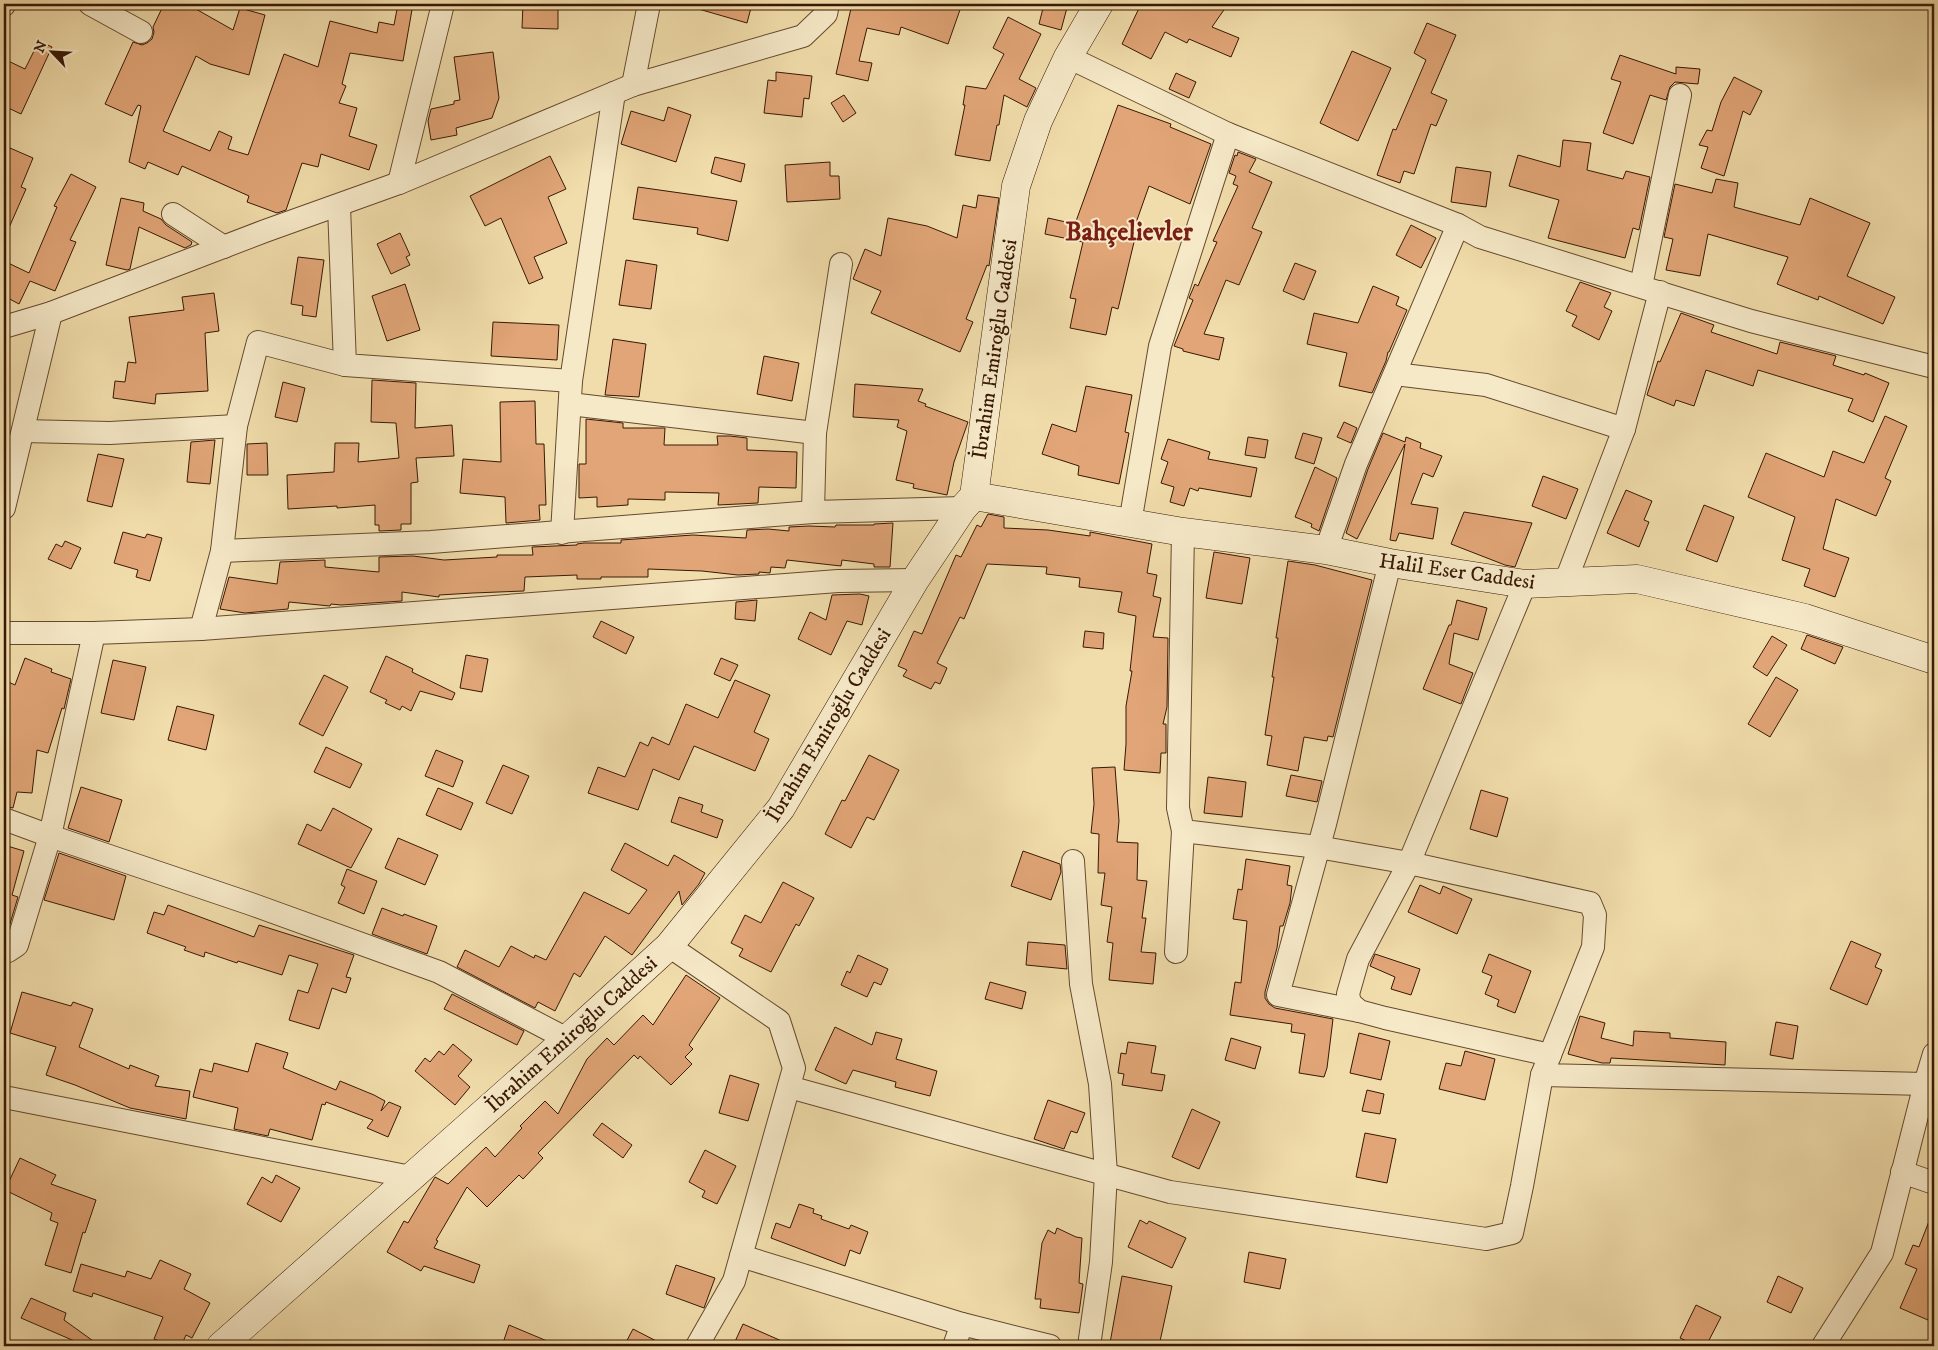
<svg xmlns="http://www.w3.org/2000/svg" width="1938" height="1350" viewBox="0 0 1938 1350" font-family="'IM FELL DW Pica',serif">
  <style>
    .building { fill: #e1a577; stroke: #381804 }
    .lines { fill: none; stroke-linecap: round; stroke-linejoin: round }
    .street-casing { stroke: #66492e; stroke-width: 24 }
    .secondary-casing { stroke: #381804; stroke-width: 29 }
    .street { stroke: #f6e9c8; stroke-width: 22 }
    .secondary { stroke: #f6e9c8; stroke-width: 28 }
    .labels { text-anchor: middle; stroke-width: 4; stroke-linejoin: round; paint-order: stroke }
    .street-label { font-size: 21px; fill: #381804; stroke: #f6e9c8 }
    .district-label { font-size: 26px; font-weight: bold; fill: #7a1f14; stroke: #f6e9c8 }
  </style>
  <rect width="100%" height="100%" fill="#f1ddab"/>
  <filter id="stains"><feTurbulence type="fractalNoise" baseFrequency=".004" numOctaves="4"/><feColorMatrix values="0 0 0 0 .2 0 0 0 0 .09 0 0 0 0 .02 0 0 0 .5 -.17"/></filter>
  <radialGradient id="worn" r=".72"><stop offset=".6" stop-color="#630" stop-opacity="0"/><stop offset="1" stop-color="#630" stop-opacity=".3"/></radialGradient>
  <!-- building -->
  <g class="building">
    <polygon points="164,4 187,4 233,30 240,8 265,15 249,75 210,64 196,56 163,131 210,151 219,131 232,137 228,149 248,155 284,54 318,67 330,21 377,33 379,22 394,25 398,4 413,4 403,61 350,53 342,84 346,86 339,103 357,108 349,136 377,145 369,170 321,154 318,167 302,163 286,210 277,213 247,202 249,196 182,166 178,175 148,162 145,169 129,162 141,106 138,105 132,116 105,104 133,42 142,45 147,43 152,39 154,32 153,27"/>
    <polygon points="523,4 558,4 558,29 522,28"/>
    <polygon points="695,4 752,4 747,23 695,8"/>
    <polygon points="852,4 962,4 948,44 901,27 899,35 867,28 859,61 872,63 868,81 836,74"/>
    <polygon points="1044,4 1068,4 1061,30 1039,24"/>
    <polygon points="1141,4 1228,4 1212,27 1239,38 1231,57 1189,39 1187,43 1165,32 1151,59 1122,44"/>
    <polygon points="1008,17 1041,34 1019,79 1036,88 1027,107 1004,95 999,125 997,125 990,161 955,155 965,105 963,105 966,86 986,89 1004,54 993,48"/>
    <polygon points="1427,23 1456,35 1431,93 1447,100 1436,126 1431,124 1414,174 1404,171 1400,183 1377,175 1393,129 1396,130 1426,60 1414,53"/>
    <polygon points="39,41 52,47 21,114 4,106 4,59 25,69"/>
    <polygon points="1352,51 1391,68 1358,141 1320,123"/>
    <polygon points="493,52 499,98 492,118 456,128 457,135 431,140 428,121 431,109 454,104 454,101 460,100 454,57"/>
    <polygon points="1620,55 1676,74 1676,67 1700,69 1698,84 1675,82 1670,87 1666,100 1650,95 1633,144 1603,133 1621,82 1611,79"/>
    <polygon points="776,72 812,76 809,99 804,98 802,117 764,113 768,80 776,81"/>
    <polygon points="1176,73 1196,82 1189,98 1169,89"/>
    <polygon points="1734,77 1762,91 1750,115 1743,111 1724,176 1701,168 1708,147 1699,145 1707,130 1712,131 1721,102"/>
    <polygon points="844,95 856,113 843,122 831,103"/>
    <polygon points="1118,105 1171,124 1170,127 1211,144 1190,204 1149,186 1131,237 1135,238 1118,309 1112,307 1106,335 1070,328 1076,299 1070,298 1083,242 1045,234 1048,218 1075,224"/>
    <polygon points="668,107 691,115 676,162 621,144 631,111 664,121"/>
    <polygon points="1563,140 1591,143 1587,170 1623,179 1626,171 1650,177 1639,230 1633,228 1625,258 1548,238 1559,200 1509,186 1518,155 1560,167"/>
    <polygon points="10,148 33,158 21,187 26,189 4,239 4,162"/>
    <polygon points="1238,152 1256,159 1249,172 1272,182 1252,228 1262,232 1239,285 1226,280 1204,334 1224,338 1219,360 1183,351 1183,349 1174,346 1193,300 1189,298 1195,284 1198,286 1217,242 1213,241 1238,186 1233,184 1236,176 1229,173 1235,155 1237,156"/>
    <polygon points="550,156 566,189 548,197 567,243 534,257 543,278 529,284 501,218 485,226 470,196"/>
    <polygon points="715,157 745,164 741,182 711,173"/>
    <polygon points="830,162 830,176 839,176 840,199 787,202 785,165"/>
    <polygon points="1456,167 1491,172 1486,207 1451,202"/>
    <polygon points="71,174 96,187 70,240 76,242 55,291 30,281 19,304 4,296 4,261 29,273 57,207 54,206"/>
    <polygon points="1716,179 1738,183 1734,207 1800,225 1810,198 1870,223 1847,276 1895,297 1883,324 1819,296 1818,300 1777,284 1788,257 1708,234 1700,276 1666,270 1673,239 1664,237 1675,184 1712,193"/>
    <polygon points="638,187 737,201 728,241 697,234 698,228 633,219"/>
    <polygon points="978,195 999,198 989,266 987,265 966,319 973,322 960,352 871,313 881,291 853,279 865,249 881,256 888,218 927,226 957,238 963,205 976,208"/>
    <polygon points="121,198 144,203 143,211 161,219 166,225 192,242 191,245 185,248 139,227 130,269 127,270 106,265"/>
    <polygon points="1411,225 1436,238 1421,268 1396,255"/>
    <polygon points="400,233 410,255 406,257 410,265 391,274 377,244"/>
    <polygon points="298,257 324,260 316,317 302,315 303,306 291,304"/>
    <polygon points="626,260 657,265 651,309 619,305"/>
    <polygon points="1295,263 1316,271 1304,300 1283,291"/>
    <polygon points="1580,282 1611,293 1604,307 1612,311 1599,340 1572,326 1577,316 1566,311"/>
    <polygon points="405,284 420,330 387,341 372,296"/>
    <polygon points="1373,286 1399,297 1396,305 1407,310 1389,352 1388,352 1386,361 1372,393 1339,386 1347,353 1307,344 1314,313 1358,323"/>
    <polygon points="214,293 219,331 205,333 208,391 156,394 155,404 113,398 115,381 125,382 128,362 136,363 129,317 184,310 182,297"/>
    <polygon points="1681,313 1714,325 1711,332 1777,354 1780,342 1836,356 1833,365 1864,375 1865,373 1889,383 1873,422 1848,411 1853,399 1758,370 1753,386 1706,370 1694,406 1676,400 1674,406 1647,395 1658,361 1660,362"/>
    <polygon points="493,322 559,325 557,360 491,356"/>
    <polygon points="613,339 646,344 639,397 605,395"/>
    <polygon points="764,356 799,363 792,401 757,394"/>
    <polygon points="372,380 416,383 415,428 452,425 454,456 416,458 418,482 411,483 411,524 401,524 401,530 379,531 379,525 375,525 375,505 337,508 337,506 288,509 287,475 334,472 335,443 359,443 358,462 399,458 396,423 371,422"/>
    <polygon points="283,382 305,388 297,422 275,417"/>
    <polygon points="855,384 923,389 918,401 926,404 925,406 968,422 954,462 947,495 913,488 914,484 896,480 907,431 897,427 899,420 853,417"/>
    <polygon points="1086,386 1132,395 1125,432 1129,433 1119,484 1078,475 1079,466 1042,454 1052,424 1076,432"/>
    <polygon points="535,401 536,444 544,444 546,505 539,505 540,520 506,523 505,497 460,493 463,459 501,462 500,402"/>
    <polygon points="1885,416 1907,426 1885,478 1891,481 1876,516 1836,499 1823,549 1849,558 1835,597 1804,586 1810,569 1782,560 1795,517 1748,497 1766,453 1824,477 1833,451 1864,463"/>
    <polygon points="586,419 623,423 623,428 665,428 664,445 718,445 717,436 730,436 747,438 747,450 797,452 796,488 759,487 758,503 718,505 719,493 665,492 665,500 628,499 628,505 597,507 597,497 579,498 579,464 586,464"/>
    <polygon points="1344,422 1357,428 1351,443 1337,437"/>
    <polygon points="1303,433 1322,438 1314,464 1295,458"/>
    <polygon points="1383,433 1405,442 1406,437 1421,443 1420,448 1442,456 1433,477 1423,473 1411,504 1438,508 1433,539 1399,533 1396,541 1390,540 1405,444 1357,539 1346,533 1368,469"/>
    <polygon points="1248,437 1268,440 1265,458 1245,455"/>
    <polygon points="1168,439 1210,452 1208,459 1257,468 1251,497 1199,488 1198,491 1190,488 1184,506 1170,502 1174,487 1161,483 1168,462 1161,459"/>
    <polygon points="215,440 210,484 187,482 191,442"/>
    <polygon points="267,443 268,475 247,475 247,444"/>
    <polygon points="98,454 124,459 112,507 87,501"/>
    <polygon points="1315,467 1337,478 1319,531 1311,527 1312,524 1295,517"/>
    <polygon points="1543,476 1578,489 1566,519 1532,506"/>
    <polygon points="1626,490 1652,501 1644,520 1649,522 1639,547 1607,533"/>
    <polygon points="1704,505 1734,517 1717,562 1686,550"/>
    <polygon points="1464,512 1532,523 1515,567 1505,565 1451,544"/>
    <polygon points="988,514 1004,517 1004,528 1048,530 1090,536 1090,532 1152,544 1147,573 1157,575 1153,596 1161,598 1153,637 1168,638 1167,707 1163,724 1166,724 1166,753 1161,753 1160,773 1124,770 1126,744 1126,706 1132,671 1130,671 1136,616 1118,612 1122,592 1079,587 1080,578 1046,574 1047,567 987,564 964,619 960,617 937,663 947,668 940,684 935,682 931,689 903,676 907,670 898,666 914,631 922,634 956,555 961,557 977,525 981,527"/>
    <polygon points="893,523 890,567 874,567 874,564 842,560 841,566 787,560 785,568 771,567 770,573 759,572 759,574 738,575 702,571 648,569 648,577 601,577 601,579 577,579 577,575 525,577 524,591 473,593 439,595 439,597 402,592 402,601 341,605 331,604 330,606 289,602 288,609 245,613 220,609 229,577 277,584 280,562 325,560 325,567 379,572 379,557 413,556 444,560 497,557 497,555 533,555 532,547 577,545 577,544 584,543 621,543 621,540 693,535 746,538 747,530 768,529 789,531 789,527 809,526 835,527 836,525 874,525 874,524"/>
    <polygon points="123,532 145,538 147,534 162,538 150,581 136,577 138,570 114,563"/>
    <polygon points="65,541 81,548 71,569 48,559 56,544 62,547"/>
    <polygon points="1214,552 1250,558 1242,604 1206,598"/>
    <polygon points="1288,561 1315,565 1372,580 1333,737 1328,736 1327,741 1304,737 1298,771 1267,765 1272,736 1265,735 1274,677 1272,677 1278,638 1276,638"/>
    <polygon points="860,594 869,596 862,625 847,621 831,655 798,639 810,612 826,620 832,595"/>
    <polygon points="757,600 755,621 735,619 736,602"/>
    <polygon points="1457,600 1487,608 1478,640 1454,633 1449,664 1473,673 1461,704 1423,689 1449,625 1451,625"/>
    <polygon points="601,621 634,637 626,654 593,637"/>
    <polygon points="1085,631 1104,633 1103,649 1083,647"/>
    <polygon points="1807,635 1843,647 1835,664 1801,649"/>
    <polygon points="1772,636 1787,645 1767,676 1753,667"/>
    <polygon points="466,655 488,659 482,692 460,688"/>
    <polygon points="386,656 413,669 412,672 455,693 452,700 420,691 411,711 402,706 400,710 385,703 387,700 370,692"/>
    <polygon points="25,658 52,669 51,672 71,679 64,709 62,708 48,753 37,750 32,793 17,792 13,808 4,806 4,680 15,685"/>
    <polygon points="721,658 738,665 730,681 714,674"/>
    <polygon points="113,660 146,667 134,720 101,713"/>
    <polygon points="324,675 348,687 323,736 299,724"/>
    <polygon points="1776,677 1798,690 1770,737 1748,724"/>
    <polygon points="735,680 770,695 754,732 769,739 755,771 694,746 679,780 653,769 638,810 588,793 598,767 625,777 640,742 648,746 652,737 669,745 686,704 718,718"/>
    <polygon points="177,706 214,715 206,750 168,740"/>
    <polygon points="326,747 362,764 350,788 314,772"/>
    <polygon points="436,750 463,761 453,787 425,776"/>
    <polygon points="869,755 899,770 874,820 867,817 851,848 825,834 842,800 845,801"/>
    <polygon points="503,765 529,776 512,814 486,803"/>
    <polygon points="1115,767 1119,821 1117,842 1138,843 1137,880 1147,881 1142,918 1146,918 1141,952 1156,953 1153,984 1109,980 1113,943 1107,942 1112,907 1101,905 1105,873 1098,873 1099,834 1091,833 1094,804 1092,768"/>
    <polygon points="1291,775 1322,781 1317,802 1286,796"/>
    <polygon points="1208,777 1246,782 1242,817 1204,813"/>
    <polygon points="81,787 122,800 109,842 68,828"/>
    <polygon points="438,788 473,803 461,830 426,815"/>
    <polygon points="1481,790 1508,798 1497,837 1470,829"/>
    <polygon points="679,797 703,805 701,812 723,820 717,838 671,822"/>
    <polygon points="333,808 372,829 351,868 298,844 307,824 321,831"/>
    <polygon points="398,838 438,855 425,885 385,868"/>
    <polygon points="625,843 668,866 674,855 705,873 699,884 682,905 679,891 632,955 605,936 580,977 574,973 555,1011 538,1002 535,1008 457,967 465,950 499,967 511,946 534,958 535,955 546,960 584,892 629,914 647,890 611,870"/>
    <polygon points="4,845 24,851 12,895 18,897 6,937 4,937"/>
    <polygon points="1023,851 1060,864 1061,872 1051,900 1011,886"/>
    <polygon points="59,853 126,876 114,920 44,900"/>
    <polygon points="1246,859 1290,866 1287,885 1292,886 1290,903 1283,926 1280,926 1277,948 1265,992 1265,998 1269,1004 1275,1008 1333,1019 1327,1068 1324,1077 1299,1073 1305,1034 1291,1032 1292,1024 1230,1015 1235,982 1241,983 1247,921 1233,919 1238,889 1242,890"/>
    <polygon points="347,869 377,881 364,914 338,903 345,887 341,885"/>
    <polygon points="783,882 814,898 799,926 796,924 771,972 739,956 743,949 731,943 745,915 761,923"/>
    <polygon points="1420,885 1440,894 1443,886 1472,899 1457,934 1408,912"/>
    <polygon points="168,905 254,937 259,925 354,955 346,977 351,978 346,993 332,988 319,1029 289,1020 298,990 308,993 318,964 289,955 282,975 238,961 237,963 205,952 204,957 184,950 186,947 147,933 154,912 164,915"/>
    <polygon points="382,908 403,916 404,914 437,926 427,954 372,934"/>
    <polygon points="1851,941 1881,954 1875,967 1882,970 1867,1005 1830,989"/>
    <polygon points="1028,942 1065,945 1067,969 1026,965"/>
    <polygon points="1375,954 1420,969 1411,995 1391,989 1395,977 1370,966"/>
    <polygon points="1489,954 1531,971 1515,1013 1497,1006 1499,1000 1485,994 1492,976 1482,972"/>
    <polygon points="858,955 888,969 881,985 874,982 867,997 841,985 847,971 850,973"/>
    <polygon points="686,975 720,998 689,1045 693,1049 685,1057 692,1064 671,1085 640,1056 638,1059 634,1055 538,1153 543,1158 523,1179 519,1175 487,1207 467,1187 436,1240 438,1241 434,1248 480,1265 474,1283 424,1266 421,1271 387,1252 404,1221 408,1223 435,1177 448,1184 486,1147 495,1157 522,1128 520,1126 545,1101 558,1114 587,1059 607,1038 614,1045 643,1015 653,1025"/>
    <polygon points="990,982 1026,992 1022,1009 985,999"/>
    <polygon points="22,992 71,1006 73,1002 93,1009 79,1047 129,1069 130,1065 159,1076 155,1086 190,1091 186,1119 130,1108 75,1085 46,1075 56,1047 10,1033"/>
    <polygon points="452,994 524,1031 517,1045 444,1009"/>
    <polygon points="1580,1016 1605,1023 1601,1038 1633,1046 1634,1031 1670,1033 1670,1038 1726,1042 1725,1065 1611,1058 1610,1063 1602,1063 1568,1054"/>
    <polygon points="1776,1022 1798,1026 1793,1059 1770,1055"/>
    <polygon points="835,1027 872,1045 876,1032 902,1039 896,1059 937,1071 930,1096 895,1087 896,1082 853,1070 846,1084 815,1070"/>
    <polygon points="1359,1033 1390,1041 1381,1080 1350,1073"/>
    <polygon points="1231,1038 1261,1047 1255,1069 1225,1060"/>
    <polygon points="1128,1042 1156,1046 1151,1073 1165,1075 1162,1091 1122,1085 1124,1074 1118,1073 1121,1053 1126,1054"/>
    <polygon points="256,1043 288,1053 283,1068 336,1090 340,1081 374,1095 385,1101 381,1111 389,1102 401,1107 388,1137 367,1128 373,1120 326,1102 325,1105 322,1104 312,1140 270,1129 268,1136 234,1129 238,1108 193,1097 200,1069 212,1072 214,1063 248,1072"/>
    <polygon points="453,1044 472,1060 458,1076 470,1087 455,1105 415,1071 425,1058 430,1062 439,1051 444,1055"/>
    <polygon points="1465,1051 1495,1059 1485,1100 1439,1089 1446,1063 1461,1066"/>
    <polygon points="730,1075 759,1084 748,1121 719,1113"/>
    <polygon points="1367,1090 1384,1094 1380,1114 1362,1111"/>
    <polygon points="1048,1100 1085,1113 1077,1133 1071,1131 1064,1149 1034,1139"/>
    <polygon points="1192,1109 1220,1122 1199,1169 1172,1157"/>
    <polygon points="602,1123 632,1145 623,1158 593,1135"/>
    <polygon points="1365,1133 1396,1139 1387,1183 1356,1177"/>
    <polygon points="705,1150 736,1166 717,1204 702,1197 705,1191 689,1182"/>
    <polygon points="20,1158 56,1175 51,1184 96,1200 85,1233 83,1232 71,1273 45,1265 58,1223 50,1220 52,1213 5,1190"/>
    <polygon points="276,1175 300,1188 281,1222 247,1204 262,1177 272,1183"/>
    <polygon points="799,1204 814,1209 813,1213 822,1216 821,1219 849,1229 851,1225 868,1232 860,1254 850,1250 845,1266 771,1238 776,1223 790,1228"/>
    <polygon points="1933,1211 1934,1307 1928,1320 1900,1308 1917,1269 1905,1264 1913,1245 1919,1247"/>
    <polygon points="1140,1220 1147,1224 1149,1221 1186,1238 1172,1268 1128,1247"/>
    <polygon points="1057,1228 1076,1237 1082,1238 1079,1283 1083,1284 1079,1313 1040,1308 1041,1299 1035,1299 1042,1243 1048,1230 1055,1234"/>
    <polygon points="1249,1252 1286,1259 1280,1289 1244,1282"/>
    <polygon points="160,1260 191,1274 184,1289 210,1303 192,1338 186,1335 181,1346 171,1346 154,1339 163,1317 93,1293 92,1297 73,1291 81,1264 125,1277 127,1271 151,1279"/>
    <polygon points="676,1265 715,1278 704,1308 666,1294"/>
    <polygon points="1122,1276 1172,1286 1159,1346 1135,1346 1110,1343"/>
    <polygon points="1778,1276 1803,1288 1791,1313 1767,1302"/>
    <polygon points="31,1298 66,1313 64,1320 96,1343 94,1346 86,1346 21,1318"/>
    <polygon points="1696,1305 1721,1317 1706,1346 1698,1346 1680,1338"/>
    <polygon points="743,1324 793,1346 733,1346"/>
    <polygon points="509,1325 559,1346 502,1346"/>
    <polygon points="633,1329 666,1346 624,1346"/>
  </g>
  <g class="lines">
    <!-- street casing -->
    <g class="street-casing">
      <g id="street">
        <polyline points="90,4 141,32"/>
        <polyline points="4,5 4,4"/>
        <polyline points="1068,57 1228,134 1458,225 1480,237 1751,321 1934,367"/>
        <polyline points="633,85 649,4"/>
        <polyline points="399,183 443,4"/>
        <polyline points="339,206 345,365 571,381"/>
        <polyline points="173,214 224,247"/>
        <polyline points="1641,286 1680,95"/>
        <polyline points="4,327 51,313 265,231 399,183 633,85 803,36 826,14 828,4"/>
        <polyline points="1395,374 1486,385 1624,429"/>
        <polyline points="570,404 815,433"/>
        <polyline points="23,431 110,433 236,426"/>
        <polyline points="4,508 51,313"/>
        <polyline points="813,512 815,433 841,264"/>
        <polyline points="1130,523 1160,346 1228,134"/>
        <polyline points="1183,532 1178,808 1183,831 1318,847 1409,863 1590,903 1595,915 1593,947 1542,1075 1925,1084"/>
        <polyline points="562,533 571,381 614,93"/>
        <polyline points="1326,550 1356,464 1458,225"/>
        <polyline points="222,551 431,542 813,512 963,508"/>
        <polyline points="1565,583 1624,429 1660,292"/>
        <polyline points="1525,584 1409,863 1358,959 1348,994 1350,1003 1359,1011 1385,1018 1550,1055"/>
        <polyline points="201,629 222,551 236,426 258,342 345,365"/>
        <polyline points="4,633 94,633 50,836 17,945 8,951 4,950"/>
        <polyline points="94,633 201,629 838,581 915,580"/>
        <polyline points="4,819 50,836 251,904 439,972 567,1039"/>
        <polyline points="1073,861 1081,984 1100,1084 1106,1174 1101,1262 1089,1346"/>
        <polyline points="669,946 779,1021 794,1068 734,1281 697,1346"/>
        <polyline points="1176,952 1183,831"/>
        <polyline points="1359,1011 1278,995 1325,824 1390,563"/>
        <polyline points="789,1087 1170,1192 1486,1239 1512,1233 1522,1186 1542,1075"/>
        <polyline points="4,1097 411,1177"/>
        <polyline points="1902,1172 1934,1183"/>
        <polyline points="741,1256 962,1324 1050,1346"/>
        <polyline points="954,1346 962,1324"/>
        <polyline points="1823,1346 1882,1253 1925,1084 1934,1054"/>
      </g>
    </g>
    <!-- secondary casing -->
    <g class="secondary-casing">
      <g id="secondary">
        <polyline points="974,496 1183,532 1326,550 1390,563 1525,584 1637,579 1805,618 1934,660"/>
        <polyline points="221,1346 567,1039 669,946 781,808 915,580 963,508 974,496 1016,186 1038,121 1068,57 1099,4"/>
      </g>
    </g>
    <!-- street -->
    <use href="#street" class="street"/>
    <!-- secondary -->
    <use href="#secondary" class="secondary"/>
  </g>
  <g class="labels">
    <!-- street labels -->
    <g class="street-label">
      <text transform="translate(994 349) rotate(-82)" y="7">İbrahim Emiroğlu Caddesi</text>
      <text transform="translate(1457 571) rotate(8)" y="7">Halil Eser Caddesi</text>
      <text transform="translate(828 725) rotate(-59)" y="7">İbrahim Emiroğlu Caddesi</text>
      <text transform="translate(571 1034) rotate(-42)" y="7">İbrahim Emiroğlu Caddesi</text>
    </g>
    <!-- district labels -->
    <g class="district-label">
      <text x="1129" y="240">Bahçelievler</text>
    </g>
  </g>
  <!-- margin -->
  <rect width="1938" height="1350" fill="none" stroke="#f1ddab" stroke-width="20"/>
  <rect x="5" y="5" width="1928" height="1340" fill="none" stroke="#381804" stroke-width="2.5"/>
  <rect x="10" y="10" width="1918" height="1330" fill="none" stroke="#381804"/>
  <!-- north arrow -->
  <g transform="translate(52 52) rotate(295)" stroke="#f6e9c8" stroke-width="4" paint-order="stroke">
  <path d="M0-4L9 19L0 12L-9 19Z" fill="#381804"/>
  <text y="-8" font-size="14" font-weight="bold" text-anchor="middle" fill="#381804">N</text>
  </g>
  <rect width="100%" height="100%" filter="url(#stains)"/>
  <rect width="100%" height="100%" fill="url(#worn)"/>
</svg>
